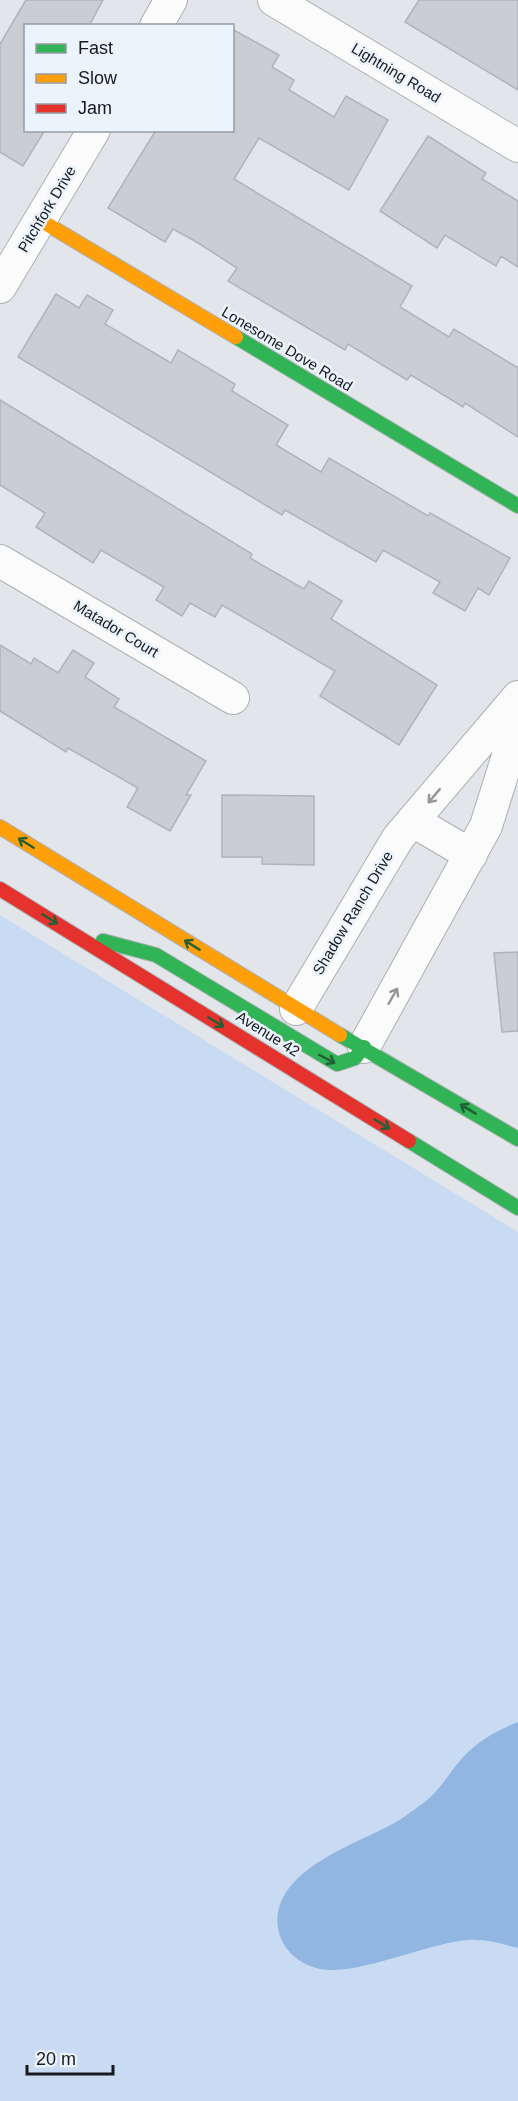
<svg xmlns="http://www.w3.org/2000/svg" width="518" height="2101" viewBox="0 0 518 2101" font-family="Helvetica,sans-serif">
  <style>
    .green { fill: #c8dbf2 }
    .water { fill: #92b6e2 }
    .building { fill: #caced2; stroke: #b0b3b7; stroke-width: 1.5 }
    .lines { fill: none; stroke-linecap: round; stroke-linejoin: round }
    .street-casing { stroke: #acb0b3; stroke-width: 34 }
    .fast-casing { stroke: #acb0b3; stroke-width: 16 }
    .slow-casing { stroke: #acb0b3; stroke-width: 16 }
    .jam-casing { stroke: #acb0b3; stroke-width: 16 }
    .street { stroke: #fbfbfc; stroke-width: 32 }
    .fast { stroke: #30b455; stroke-width: 14 }
    .slow { stroke: #ff9f0a; stroke-width: 14 }
    .jam { stroke: #e5322d; stroke-width: 14 }
    .oneway { stroke: #949698 }
    .oneway2 { stroke: #225f36 }
    .labels { text-anchor: middle; stroke-width: 5; stroke-linejoin: round; paint-order: stroke }
    .street-label { font-size: 15px; fill: #171a1d; stroke: #ebf3fc }
  </style>
  <rect width="100%" height="100%" fill="#e2e6eb"/>
  <!-- green -->
  <polygon class="green" points="0,915 518,1232 518,2101 0,2101"/>
  <!-- water -->
  <path class="water" d="M518,1722V1948C503,1944 484,1939 469,1940C427,1942 348,1981 313,1967C295,1961 281,1947 278,1928C270,1870 358,1844 396,1822C406,1816 416,1808 426,1801C441,1789 451,1770 464,1756C480,1740 498,1730 518,1722Z"/>
  <!-- building -->
  <g class="building">
    <polygon points="26,0 103,0 89,26 26,26 26,130 45,130 23,166 0,152 0,44"/>
    <polygon points="419,0 518,0 518,90 405,22"/>
    <polygon points="232,29 279,55 272,67 294,80 289,90 334,117 346,96 388,120 349,190 259,138 234,179 412,286 400,307 449,337 454,329 518,368 518,437 465,403 463,407 411,375 407,380 348,344 345,350 257,298 228,281 237,268 195,241 173,229 165,242 108,208 156,130 232,130"/>
    <polygon points="428,136 486,173 482,179 518,201 518,267 501,256 496,266 445,235 437,248 380,211"/>
    <polygon points="56,294 79,308 87,295 113,310 105,324 171,363 178,350 235,384 232,391 288,425 276,445 321,472 329,458 428,516 430,513 510,558 489,595 478,588 465,611 433,593 440,582 383,550 376,562 285,510 282,515 18,357"/>
    <polygon points="0,400 252,554 250,558 304,589 309,581 342,601 331,619 437,685 399,745 320,696 335,671 222,605 215,617 190,603 182,616 156,600 164,587 101,550 93,563 36,527 45,513 0,485"/>
    <polygon points="0,645 31,664 34,658 58,673 73,650 94,663 85,677 119,699 114,707 206,761 186,795 191,795 170,831 127,807 138,788 68,748 66,752 0,711"/>
    <polygon points="222,795 314,796 314,865 262,864 262,857 222,857"/>
    <polygon points="518,952 518,1031 502,1032 494,953"/>
  </g>
  <g class="lines">
    <!-- street casing -->
    <g class="street-casing">
      <g id="street">
        <polyline points="274,0 518,146"/>
        <polyline points="156,26 171,0"/>
        <polyline points="0,287 94,130"/>
        <polyline points="0,561 233,698"/>
        <polyline points="413,821 471,855"/>
        <polyline points="296,1009 398,838 518,697"/>
        <polyline points="364,1047 486,826 518,724"/>
      </g>
    </g>
    <!-- fast casing -->
    <g class="fast-casing">
      <g id="fast">
        <polyline points="236,337 518,506"/>
        <polyline points="103,941 156,955 337,1064 355,1058 364,1047"/>
        <polyline points="340,1035 518,1139"/>
        <polyline points="409,1141 518,1208"/>
      </g>
    </g>
    <!-- slow casing -->
    <g class="slow-casing">
      <g id="slow">
        <polyline points="40,220 236,337"/>
        <polyline points="0,827 340,1035"/>
      </g>
    </g>
    <!-- jam casing -->
    <g class="jam-casing">
      <polyline id="jam" points="0,889 409,1141"/>
    </g>
    <!-- street -->
    <use href="#street" class="street"/>
    <!-- fast -->
    <use href="#fast" class="fast"/>
    <!-- slow -->
    <use href="#slow" class="slow"/>
    <!-- jam -->
    <use href="#jam" class="jam"/>
  </g>
  <!-- one-way arrows -->
  <defs><path id="oneway-shaft" d="M-6 0H5M1.5-3L5.5 0L1.5 3" fill="none" stroke-width="1.6" stroke-linecap="round" stroke-linejoin="round" transform="scale(1.5)"/></defs>
  <g class="oneway">
    <use href="#oneway-shaft" transform="translate(434 796) rotate(130)"/>
    <use href="#oneway-shaft" transform="translate(393 996) rotate(-60)"/>
  </g>
  <g class="oneway2">
    <use href="#oneway-shaft" transform="translate(26 843) rotate(-148)"/>
    <use href="#oneway-shaft" transform="translate(50 919) rotate(32)"/>
    <use href="#oneway-shaft" transform="translate(192 945) rotate(-148)"/>
    <use href="#oneway-shaft" transform="translate(216 1022) rotate(32)"/>
    <use href="#oneway-shaft" transform="translate(327 1059) rotate(28)"/>
    <use href="#oneway-shaft" transform="translate(468 1109) rotate(-149)"/>
    <use href="#oneway-shaft" transform="translate(382 1124) rotate(32)"/>
  </g>
  <g class="labels">
    <!-- street labels -->
    <g class="street-label">
      <text transform="translate(396 73) rotate(31)" y="5">Lightning Road</text>
      <text transform="translate(47 209) rotate(-59)" y="5">Pitchfork Drive</text>
      <text transform="translate(287 349) rotate(31)" y="5">Lonesome Dove Road</text>
      <text transform="translate(116 629) rotate(31)" y="5">Matador Court</text>
      <text transform="translate(353 913) rotate(-59)" y="5">Shadow Ranch Drive</text>
      <text transform="translate(268 1034) rotate(32)" y="5">Avenue 42</text>
    </g>
  </g>
  <!-- legend -->
  <rect x="24" y="24" width="210" height="108" fill="#ebf3fc" stroke="#969ca3" stroke-width="1.5"/>
  <rect x="36" y="44" width="30" height="9" fill="#30b455" stroke="#969ca3" stroke-width="1.5"/>
  <text x="78" y="54" font-size="18" fill="#171a1d">Fast</text>
  <rect x="36" y="74" width="30" height="9" fill="#ff9f0a" stroke="#969ca3" stroke-width="1.5"/>
  <text x="78" y="84" font-size="18" fill="#171a1d">Slow</text>
  <rect x="36" y="104" width="30" height="9" fill="#e5322d" stroke="#969ca3" stroke-width="1.5"/>
  <text x="78" y="114" font-size="18" fill="#171a1d">Jam</text>
  <!-- scale -->
  <path d="M27 2065v9h86v-9" fill="none" stroke="#171a1d" stroke-width="3"/>
  <text x="36" y="2065" font-size="18" fill="#171a1d" stroke="#ebf3fc" stroke-width="4.5" paint-order="stroke">20 m</text>
</svg>
